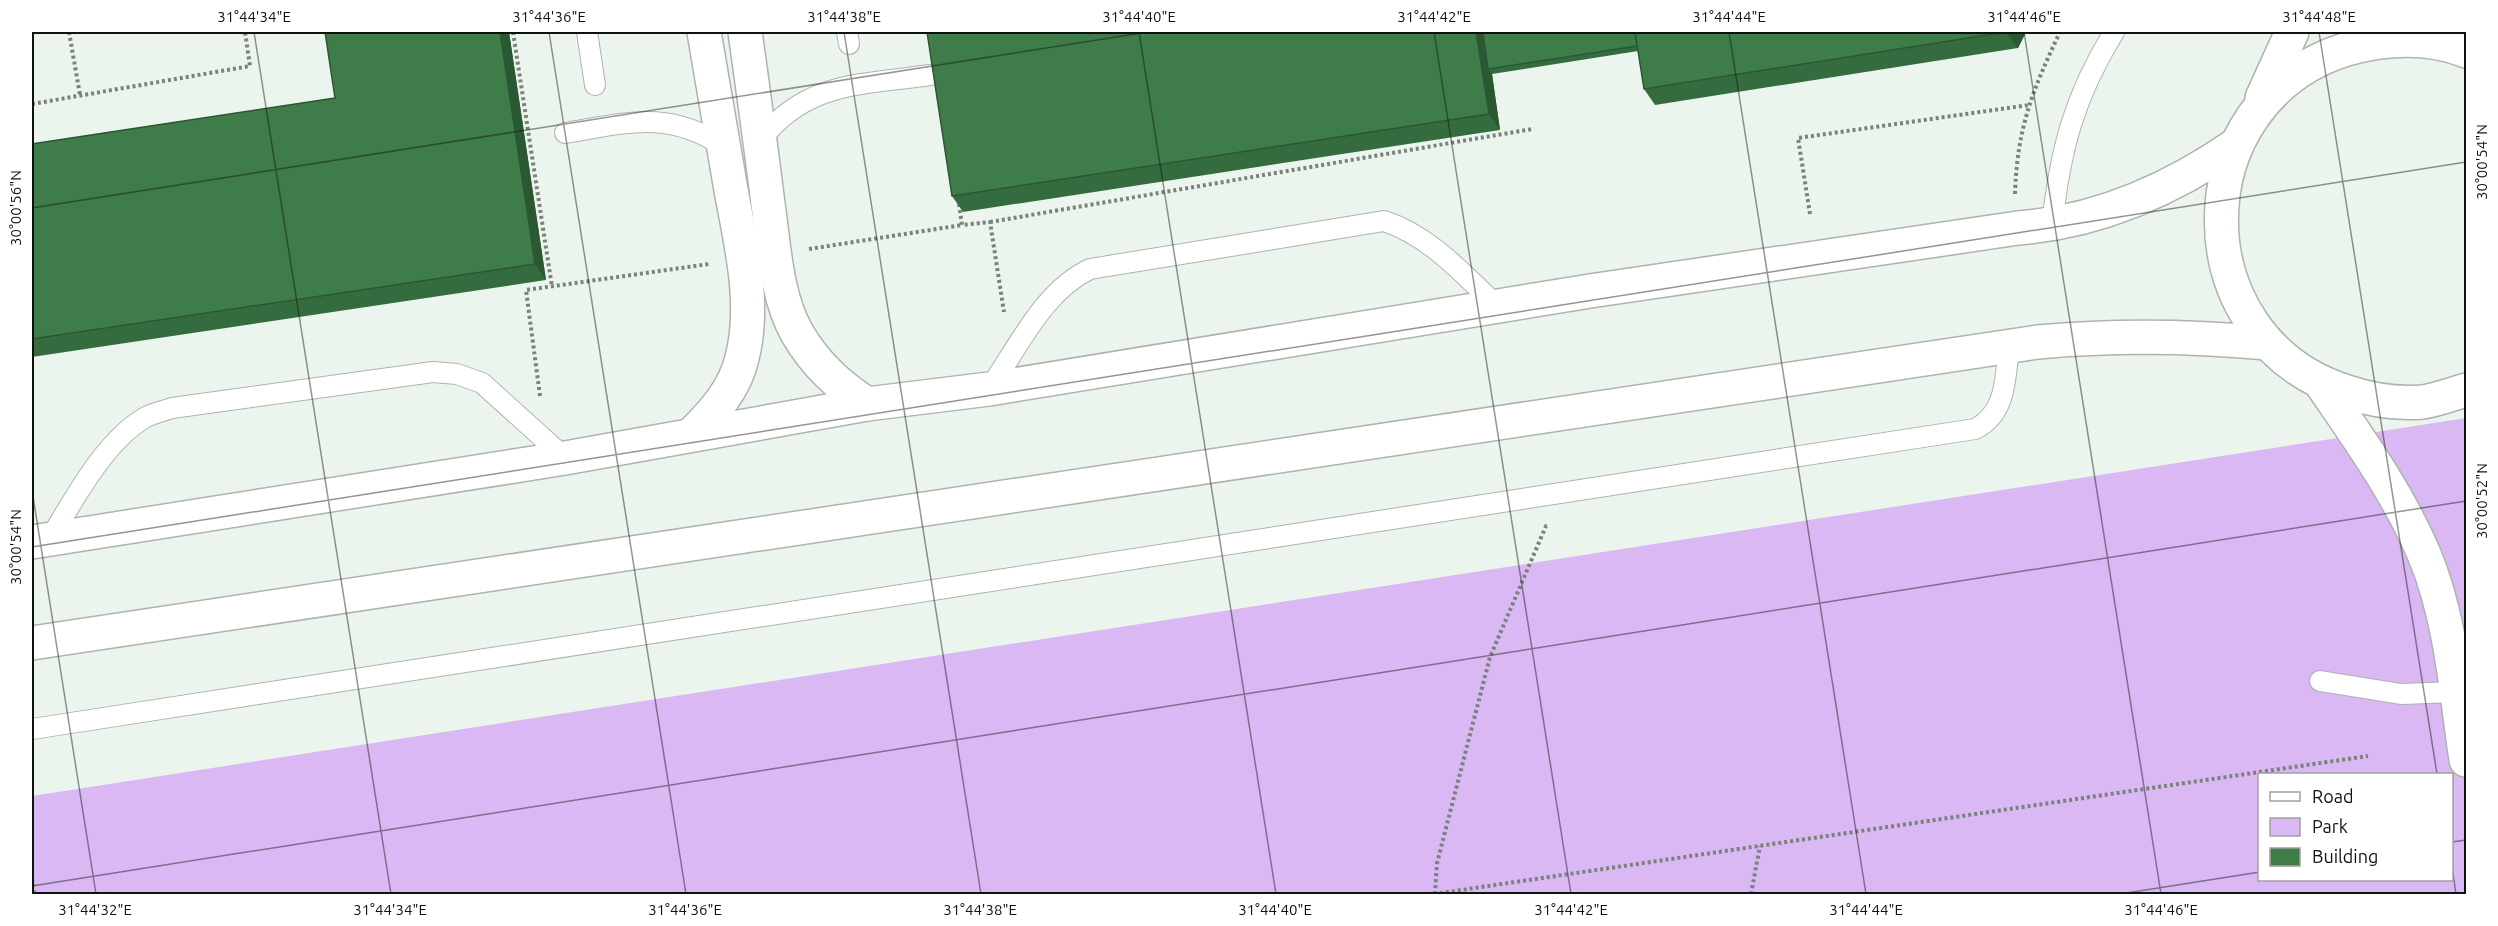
<svg xmlns="http://www.w3.org/2000/svg" width="2498" height="926" viewBox="0 0 2498 926" font-family="Ubuntu,sans-serif">
  <style>
    .green { fill: #dab8f4; fill-rule: evenodd }
    .lines { fill: none; stroke-linecap: round; stroke-linejoin: round }
    .service-casing { stroke: #adb4ad; stroke-width: 22 }
    .minor-casing { stroke: #adb4ad; stroke-width: 36 }
    .path { stroke: #7b817b; stroke-width: 4; stroke-dasharray: 3 3; stroke-linecap: butt }
    .service { stroke: #fff; stroke-width: 20 }
    .minor { stroke: #fff; stroke-width: 33 }
    .wall { fill: #356c3f }
    .shaded-wall { fill: #2b5833 }
    .building { fill: #3e7d49; stroke: #2b5833; stroke-width: 1.5 }
    .ticks { fill: none; stroke: #0f120f; stroke-width: 1.5; stroke-opacity: 0.45 }
    .neatline { fill: none; stroke: #0f120f; stroke-width: 2 }
    .ticks-label { font-size: 15px; text-anchor: middle; fill: #0f120f }
  </style>
  <rect width="100%" height="100%" fill="#ecf5ed"/>
  <!-- green -->
  <path class="green" d="M2466,418V894H32V796ZM2260,774H2452V880H2260Z"/>
  <g class="lines">
    <!-- service casing -->
    <g class="service-casing">
      <g id="service">
        <polyline points="587,32 595,85"/>
        <polyline points="847,32 849,44"/>
        <path d="M565,133C626,123 669,109 724,147"/>
        <path d="M760,141C805,81 862,85 930,75"/>
        <path d="M2052,226C2060,150 2074,97 2114,32"/>
        <path d="M989,389C1018,348 1043,291 1090,269L1384,221C1430,236 1463,274 1497,306"/>
        <path d="M49,540C74,500 104,441 146,417C154,413 164,411 172,408L433,372L457,374L482,383L565,458"/>
        <polyline points="2320,681 2401,694 2456,692"/>
        <path d="M32,729L1975,429C2007,413 2005,378 2009,346"/>
      </g>
    </g>
    <!-- minor casing -->
    <g class="minor-casing">
      <g id="minor">
        <path d="M745,32C753,89 761,147 768,204C774,245 776,296 797,333C815,364 838,385 867,404"/>
        <path d="M2466,51C2429,36 2385,38 2347,49C2179,101 2180,340 2347,392C2371,400 2397,404 2423,402C2437,400 2452,394 2466,390"/>
        <polyline points="2262,98 2292,32"/>
        <path d="M2322,385C2359,439 2398,493 2424,554C2451,618 2456,692 2466,760"/>
        <path d="M692,434C714,412 735,389 742,358C756,304 741,244 731,190C722,137 713,84 704,32"/>
        <path d="M32,542L565,458L867,404L989,389L1590,291L2018,228C2098,222 2172,189 2237,144"/>
        <path d="M32,643L2038,342C2115,335 2190,336 2267,343"/>
      </g>
    </g>
    <!-- path -->
    <g class="path">
      <polyline points="69,32 80,95"/>
      <polyline points="513,32 552,287"/>
      <polyline points="32,104 250,66 245,32"/>
      <path d="M2015,194C2017,128 2033,89 2060,32"/>
      <polyline points="959,204 962,225 990,222 1004,312"/>
      <polyline points="1810,214 1798,138 2029,105"/>
      <polyline points="990,222 1532,129"/>
      <polyline points="809,249 962,225"/>
      <polyline points="540,396 526,290 709,264"/>
      <polyline points="32,878 34,894"/>
      <polyline points="1434,894 2368,756"/>
      <polyline points="1435,894 1437,863 1490,657 1546,526 1549,526"/>
      <polyline points="1751,894 1760,846"/>
    </g>
    <!-- service -->
    <use href="#service" class="service"/>
    <!-- minor -->
    <use href="#minor" class="minor"/>
  </g>
  <!-- wall -->
  <g class="wall">
    <polygon points="325,32 509,32 546,280 32,357 32,144 335,98"/>
    <polygon points="927,32 2026,32 2018,48 1655,105 1644,89 1638,51 1492,74 1500,130 963,212 952,196"/>
  </g>
  <!-- shaded-wall -->
  <g class="shaded-wall">
    <polygon points="500,32 509,32 546,280 535,264"/>
    <polygon points="1476,32 1485,32 1488,69 1492,74 1500,130 1489,114"/>
    <polygon points="2006,32 2026,32 2018,48"/>
  </g>
  <!-- building -->
  <g class="building">
    <polygon points="325,32 500,32 535,264 32,339 32,144 335,98"/>
    <polygon points="927,32 1476,32 1489,114 952,196"/>
    <polygon points="1483,32 1635,32 1637,46 1488,69"/>
    <polygon points="1635,32 2007,32 2006,32 1644,89"/>
  </g>
  <!-- ticks -->
  <path class="ticks" d="M254,32L391,894M549,32L686,894M844,32L981,894M1139,32L1276,894M1434,32L1571,894M1729,32L1866,894M2024,32L2161,894M2319,32L2437,774M32,208L1148,32M32,490L96,894M32,547L2466,162M2452,842L2466,840M2452,867L2456,894M32,886L2466,501M2120,894L2260,872"/>
  <!-- border -->
  <rect width="2498" height="926" fill="none" stroke="#ffffff" stroke-width="66"/>
  <!-- legend -->
  <rect x="2258" y="773" width="195" height="108" fill="#ffffff" stroke="#9fa09f" stroke-width="1.5"/>
  <rect x="2270" y="792" width="30" height="9" fill="#ffffff" stroke="#9fa09f" stroke-width="1.5"/>
  <text x="2312" y="803" font-size="18" fill="#0f120f">Road</text>
  <rect x="2270" y="818" width="30" height="18" fill="#dab8f4" stroke="#9fa09f" stroke-width="1.5"/>
  <text x="2312" y="833" font-size="18" fill="#0f120f">Park</text>
  <rect x="2270" y="848" width="30" height="18" fill="#3e7d49" stroke="#9fa09f" stroke-width="1.5"/>
  <text x="2312" y="863" font-size="18" fill="#0f120f">Building</text>
  <rect x="33" y="33" width="2432" height="860" class="neatline"/>
  <g class="ticks-label">
    <text x="254" y="22">31°44'34"E</text>
    <text x="549" y="22">31°44'36"E</text>
    <text x="844" y="22">31°44'38"E</text>
    <text x="1139" y="22">31°44'40"E</text>
    <text x="1434" y="22">31°44'42"E</text>
    <text x="1729" y="22">31°44'44"E</text>
    <text x="2024" y="22">31°44'46"E</text>
    <text x="2319" y="22">31°44'48"E</text>
    <text transform="translate(2482 162) rotate(-90)" y="5">30°00'54"N</text>
    <text transform="translate(16 208) rotate(-90)" y="5">30°00'56"N</text>
    <text transform="translate(2482 501) rotate(-90)" y="5">30°00'52"N</text>
    <text transform="translate(16 547) rotate(-90)" y="5">30°00'54"N</text>
    <text x="95" y="915">31°44'32"E</text>
    <text x="390" y="915">31°44'34"E</text>
    <text x="685" y="915">31°44'36"E</text>
    <text x="980" y="915">31°44'38"E</text>
    <text x="1275" y="915">31°44'40"E</text>
    <text x="1571" y="915">31°44'42"E</text>
    <text x="1866" y="915">31°44'44"E</text>
    <text x="2161" y="915">31°44'46"E</text>
  </g>
</svg>
